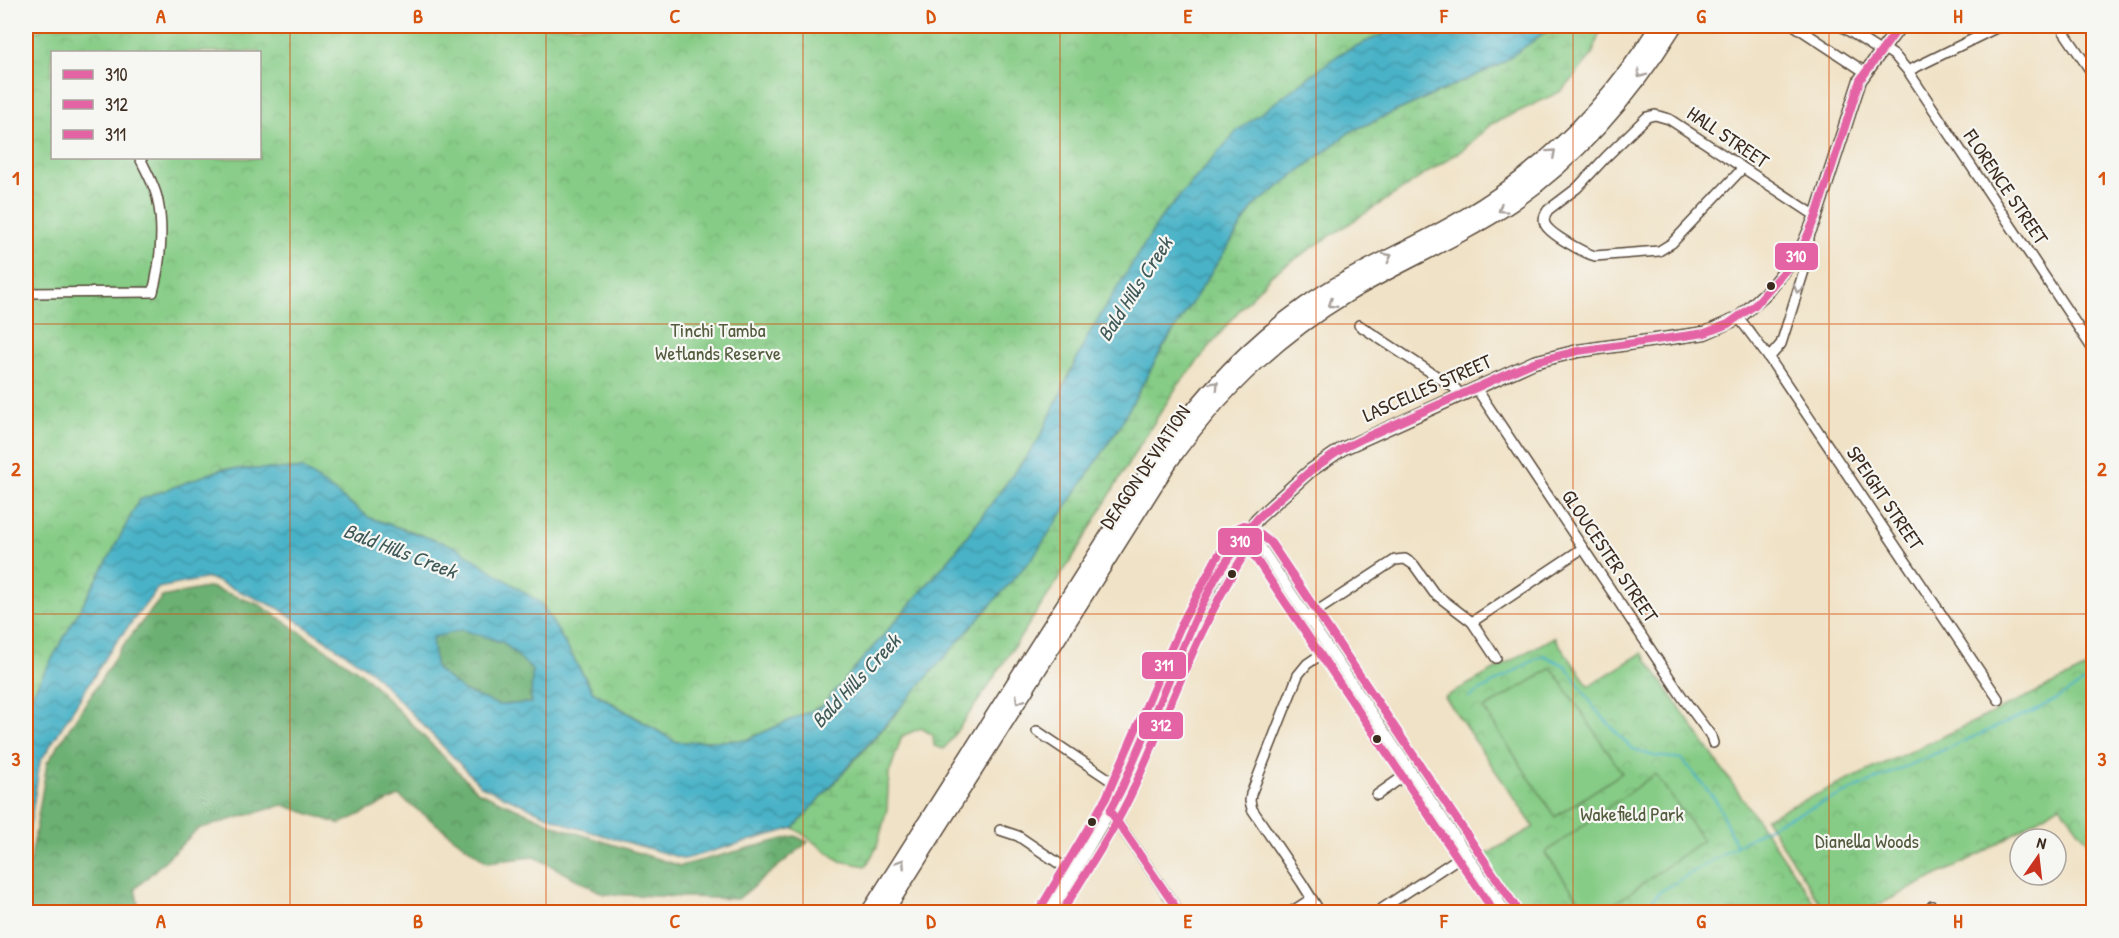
<svg xmlns="http://www.w3.org/2000/svg" width="2119" height="938" viewBox="0 0 2119 938" font-family="'Patrick Hand',sans-serif">
  <style>
    .forest { fill: url(#forest-crowns); stroke: #546d48; stroke-width: 1.5 }
    .wetland { fill: url(#wetland-marsh); stroke: #607b52; stroke-width: 1.5 }
    .park { fill: url(#park-crowns); stroke: #607b52; stroke-width: 1.5; fill-rule: evenodd }
    .garden { fill: #86cc86; stroke: #607b52; stroke-width: 1.5 }
    .water { fill: url(#water-waves); stroke: #426e72; stroke-width: 1.5; fill-rule: evenodd }
    .lines { fill: none; stroke-linecap: round; stroke-linejoin: round }
    .stream { stroke: #48b2c7; stroke-width: 2 }
    .minor-casing { stroke: #564637; stroke-width: 12 }
    .tertiary-casing { stroke: #564637; stroke-width: 15 }
    .trunk-casing { stroke: #564637; stroke-width: 18 }
    .minor { stroke: #fff; stroke-width: 9 }
    .tertiary { stroke: #fff; stroke-width: 12 }
    .trunk { stroke: #fff; stroke-width: 15 }
    .bus-1-casing { stroke: #f6f6f2; stroke-width: 12 }
    .bus-2-casing { stroke: #f6f6f2; stroke-width: 12 }
    .bus-3-casing { stroke: #f6f6f2; stroke-width: 12 }
    .bus-1 { stroke: #e463a4; stroke-width: 8 }
    .bus-2 { stroke: #e463a4; stroke-width: 8 }
    .bus-3 { stroke: #e463a4; stroke-width: 8 }
    .oneway { stroke: #a79f9a }
    .grid { fill: none; stroke: #d7540e; stroke-width: 1.5; stroke-opacity: 0.55 }
    .bus-dot { fill: #3b2a1e; stroke: #f6f6f2; stroke-width: 2 }
    .labels { text-anchor: middle; stroke-width: 4.5; stroke-linejoin: round; paint-order: stroke }
    .street-label { font-size: 20px; fill: #3b2a1e; stroke: #f6f6f2 }
    .park-label { font-size: 20px; fill: #525b3d; stroke: #f6f6f2 }
    .water-label { font-size: 21px; font-style: italic; fill: #405a59; stroke: #f6f6f2 }
    .line-badge { stroke: #f6f6f2; stroke-width: 2 }
    .badge-label { font-size: 16px; text-anchor: middle; font-weight: bold; fill: #fff }
    .neatline { fill: none; stroke: #d7540e; stroke-width: 2 }
    .grid-label { font-size: 20px; text-anchor: middle; font-weight: bold; fill: #d7540e }
  </style>
  <defs>
    <pattern id="forest-crowns" width="20" height="18" patternUnits="userSpaceOnUse" patternTransform="scale(1.5)"><rect width="20" height="18" fill="#6cb073"/><path d="M2 6a3 3 0 1 1 6 0M12 15a3 3 0 1 1 6 0" fill="none" stroke="#5a8f5e"/></pattern>
    <pattern id="wetland-marsh" width="20" height="14" patternUnits="userSpaceOnUse" patternTransform="scale(1.5)"><rect width="20" height="14" fill="#86cc86"/><path d="M1 5h8M5 5V1M11 12h8M15 12V8" fill="none" stroke="#75af73"/></pattern>
    <pattern id="park-crowns" width="20" height="18" patternUnits="userSpaceOnUse" patternTransform="scale(1.5)"><rect width="20" height="18" fill="#86cc86"/><path d="M2 6a3 3 0 1 1 6 0M12 15a3 3 0 1 1 6 0" fill="none" stroke="#75af73"/></pattern>
    <pattern id="water-waves" width="16" height="10" patternUnits="userSpaceOnUse" patternTransform="scale(1.5)"><rect width="16" height="10" fill="#48b2c7"/><path d="M0 5q4-4 8 0t8 0" fill="none" stroke="#3d91a1"/></pattern>
  </defs>
  <rect width="100%" height="100%" fill="#f6f6f2"/>
  <filter id="ink" filterUnits="userSpaceOnUse"><feTurbulence type="fractalNoise" baseFrequency=".0167" numOctaves="2"/><feDisplacementMap in="SourceGraphic" scale="12" xChannelSelector="R" yChannelSelector="G"/><feConvolveMatrix kernelMatrix="1 2 1 2 8 2 1 2 1" color-interpolation-filters="sRGB"/></filter>
  <filter id="wash" filterUnits="userSpaceOnUse"><feTurbulence type="fractalNoise" baseFrequency=".008" numOctaves="4" result="noise"/><feDisplacementMap in="SourceGraphic" scale="24" xChannelSelector="R" yChannelSelector="G"/><feGaussianBlur stdDeviation="1.35" result="paint"/><feColorMatrix in="noise" values="0 0 0 0 0 0 0 0 0 0 0 0 0 0 0 0 0 1.4 0 .05"/><feComposite in="paint" operator="in"/></filter>
  <g filter="url(#wash)">
    <rect width="100%" height="100%" fill="#f0e2c6"/>
    <!-- forest -->
    <g class="forest">
      <polygon points="210,587 260,605 364,675 477,791 561,828 680,866 795,836 808,842 738,899 604,894 535,857 487,862 399,796 340,824 283,805 198,829 135,889 140,912 28,912 29,869 47,763 122,647 162,597"/>
      <polygon points="462,629 504,643 532,670 531,703 498,705 464,691 436,669 432,638"/>
    </g>
    <!-- wetland -->
    <polygon class="wetland" points="1554,26 1602,26 1592,55 1562,91 1490,125 1464,149 1272,274 1236,314 1176,388 1136,451 1075,554 983,694 944,749 934,746 933,735 921,728 902,736 889,774 887,809 877,847 866,866 840,861 794,828 890,721 1118,429 1162,349 1254,206 1350,132 1499,65"/>
    <!-- park -->
    <g class="park">
      <path d="M49,26H1401L1341,53L1088,335L1038,441L952,556L822,706L746,740L676,742L593,691L542,604L419,534L370,518L303,469H222L139,500L111,554L26,705V35ZM52,52H260V158H52Z"/>
      <polygon points="1554,637 1589,686 1642,653 1821,912 1518,912 1480,858 1534,827 1445,697"/>
      <polygon points="2093,665 2093,849 2060,805 1982,853 1864,912 1826,912 1765,818 1942,737"/>
    </g>
    <!-- garden -->
    <g class="garden">
      <polygon points="1552,668 1622,773 1555,817 1484,709"/>
      <polygon points="1655,774 1703,840 1603,912 1588,912 1545,853"/>
    </g>
    <!-- water -->
    <path class="water" d="M1401,26H1554L1499,65L1350,132L1254,206L1162,349L1118,429L1033,557L794,828L685,859L571,826L481,786L371,671L278,608L209,578L158,588L111,649L40,762L26,852V705L111,554L139,500L222,469H303L370,518L456,547L542,604L593,692L676,742L746,740L822,706L952,556L1038,441L1088,335L1162,216L1237,131L1341,53ZM462,630L504,643L532,670L531,703L498,705L464,691L436,669L432,638Z"/>
    <g class="lines">
      <!-- stream -->
      <g class="stream">
        <polyline points="1469,697 1543,655 1566,666 1596,710 1631,748 1653,756 1682,759 1717,802 1736,846"/>
        <polyline points="1641,912 1661,891 1772,825 2042,707 2094,677"/>
      </g>
    </g>
  </g>
  <g filter="url(#ink)">
    <g class="lines">
      <!-- minor casing -->
      <g class="minor-casing">
        <g id="minor">
          <polyline points="1795,26 1865,72"/>
          <polyline points="1841,26 1880,51"/>
          <polyline points="2060,26 2094,76"/>
          <polyline points="1883,48 1895,56 1908,71 2094,351"/>
          <polyline points="1908,71 2000,26"/>
          <path d="M1742,169L1672,243L1659,251L1595,256C1584,253 1549,234 1545,224C1543,219 1545,214 1548,210L1577,188L1606,157L1647,117L1655,115L1669,119L1816,216"/>
          <path d="M26,293L153,292C160,265 164,230 158,202C156,187 146,171 140,158"/>
          <polyline points="1739,318 1769,358 1999,700"/>
          <polyline points="1359,325 1456,389 1459,395"/>
          <polyline points="1769,358 1781,344 1808,258 1809,237"/>
          <polyline points="1476,388 1683,698 1711,736 1713,743"/>
          <polyline points="1244,535 1262,549 1506,912"/>
          <polyline points="1308,617 1395,560 1405,559 1414,565 1434,593 1472,622 1496,658"/>
          <polyline points="1472,622 1583,548"/>
          <polyline points="1037,731 1122,788"/>
          <polyline points="1377,795 1411,771"/>
          <polyline points="1110,811 1179,912"/>
          <polyline points="1000,830 1018,836 1073,873"/>
          <polyline points="1932,906 1936,912"/>
          <polyline points="1291,912 1311,899"/>
          <polyline points="1320,912 1302,883 1252,809 1250,801 1251,794 1298,675 1307,664 1329,649"/>
          <polyline points="1377,912 1466,853"/>
        </g>
      </g>
      <!-- tertiary casing -->
      <g class="tertiary-casing">
        <polyline id="tertiary" points="1050,912 1122,788 1206,594 1239,542 1258,518 1310,471 1342,449 1534,362 1578,351 1705,333 1739,318 1770,289 1802,248 1816,216 1860,80 1900,26"/>
      </g>
      <!-- trunk casing -->
      <g class="trunk-casing">
        <g id="trunk">
          <path d="M869,912L1149,471C1191,407 1241,351 1304,306C1353,271 1410,250 1463,218C1543,171 1609,105 1658,26"/>
          <path d="M885,912L1168,464C1216,395 1276,337 1349,293C1403,261 1460,238 1512,203C1578,157 1632,94 1674,26"/>
        </g>
      </g>
      <!-- minor -->
      <use href="#minor" class="minor"/>
      <!-- tertiary -->
      <use href="#tertiary" class="tertiary"/>
      <!-- trunk -->
      <use href="#trunk" class="trunk"/>
      <!-- bus-1 casing -->
      <g class="bus-1-casing">
        <g id="bus-1">
          <polyline points="1110,811 1122,788 1197,615 1216,577 1244,535 1258,518 1310,471 1342,449 1364,438 1534,362 1578,351 1705,333 1728,324 1755,305 1791,264 1802,248 1816,216 1860,80 1900,26"/>
          <polyline points="1110,811 1179,912"/>
        </g>
      </g>
      <!-- bus-2 casing -->
      <g class="bus-2-casing">
        <path id="bus-2" d="M1062,912C1086,872 1113,833 1133,790C1170,709 1199,625 1247,550L1254,556L1494,912"/>
      </g>
      <!-- bus-3 casing -->
      <g class="bus-3-casing">
        <polyline id="bus-3" points="1041,907 1106,798 1183,621 1216,559 1235,529 1244,525 1250,526 1271,543 1515,906"/>
      </g>
      <!-- bus-1 -->
      <use href="#bus-1" class="bus-1"/>
      <!-- bus-2 -->
      <use href="#bus-2" class="bus-2"/>
      <!-- bus-3 -->
      <use href="#bus-3" class="bus-3"/>
    </g>
    <!-- one-way arrows -->
    <defs><path id="oneway-chevron" d="M-2-3.5L2.5 0L-2 3.5" fill="none" stroke-width="1.6" stroke-linecap="round" stroke-linejoin="round" transform="scale(1.5)"/></defs>
    <g class="oneway">
      <use href="#oneway-chevron" transform="translate(1641 74) rotate(126)"/>
      <use href="#oneway-chevron" transform="translate(1552 153) rotate(-42)"/>
      <use href="#oneway-chevron" transform="translate(1502 209) rotate(146)"/>
      <use href="#oneway-chevron" transform="translate(1388 257) rotate(-27)"/>
      <use href="#oneway-chevron" transform="translate(1798 289) rotate(107)"/>
      <use href="#oneway-chevron" transform="translate(1332 304) rotate(147)"/>
      <use href="#oneway-chevron" transform="translate(1215 385) rotate(-47)"/>
      <use href="#oneway-chevron" transform="translate(1019 700) rotate(122)"/>
      <use href="#oneway-chevron" transform="translate(901 863) rotate(-57)"/>
    </g>
  </g>
  <!-- grid -->
  <path class="grid" d="M290,26V912M546,26V912M803,26V912M1060,26V912M1316,26V912M1573,26V912M1829,26V912M26,324H2094M26,614H2094"/>
  <!-- markers -->
  <g class="bus-dot">
    <circle cx="1771" cy="286" r="5"/>
    <circle cx="1232" cy="574" r="5"/>
    <circle cx="1377" cy="739" r="5"/>
    <circle cx="1092" cy="822" r="5"/>
  </g>
  <g class="labels">
    <!-- street labels -->
    <g class="street-label">
      <text transform="translate(1728 137) rotate(34)" y="7">HALL STREET</text>
      <text transform="translate(2006 187) rotate(56)" y="7">FLORENCE STREET</text>
      <text transform="translate(1427 388) rotate(-24)" y="7">LASCELLES STREET</text>
      <text transform="translate(1145 467) rotate(-56)" y="7">DEAGON DEVIATION</text>
      <text transform="translate(1885 498) rotate(56)" y="7">SPEIGHT STREET</text>
      <text transform="translate(1610 556) rotate(56)" y="7">GLOUCESTER STREET</text>
    </g>
    <!-- park labels -->
    <g class="park-label">
      <text x="718" y="337">Tinchi Tamba<tspan x="718" dy="23">Wetlands Reserve</tspan></text>
      <text x="1632" y="821">Wakefield Park</text>
      <text x="1867" y="848">Dianella Woods</text>
    </g>
    <!-- water labels -->
    <g class="water-label">
      <text transform="translate(1135 289) rotate(-57)" y="7">Bald Hills Creek</text>
      <text transform="translate(400 551) rotate(21)" y="7">Bald Hills Creek</text>
      <text transform="translate(856 681) rotate(-47)" y="7">Bald Hills Creek</text>
    </g>
  </g>
  <g class="line-badge">
    <rect x="1774" y="242" width="45" height="29" rx="6" fill="#e463a4"/>
    <rect x="1217" y="527" width="46" height="29" rx="6" fill="#e463a4"/>
    <rect x="1141" y="651" width="46" height="29" rx="6" fill="#e463a4"/>
    <rect x="1138" y="711" width="46" height="29" rx="6" fill="#e463a4"/>
  </g>
  <g class="badge-label">
    <text x="1796" y="262">310</text>
    <text x="1240" y="547">310</text>
    <text x="1164" y="671">311</text>
    <text x="1161" y="731">312</text>
  </g>
  <!-- margin -->
  <rect width="2119" height="938" fill="none" stroke="#f6f6f2" stroke-width="66"/>
  <!-- legend -->
  <rect x="51" y="51" width="210" height="108" fill="#f6f6f2" stroke="#aba49d" stroke-width="1.5"/>
  <rect x="63" y="70" width="30" height="9" fill="#e463a4" stroke="#aba49d" stroke-width="1.5"/>
  <text x="105" y="81" font-size="18" fill="#3b2a1e">310</text>
  <rect x="63" y="100" width="30" height="9" fill="#e463a4" stroke="#aba49d" stroke-width="1.5"/>
  <text x="105" y="111" font-size="18" fill="#3b2a1e">312</text>
  <rect x="63" y="130" width="30" height="9" fill="#e463a4" stroke="#aba49d" stroke-width="1.5"/>
  <text x="105" y="141" font-size="18" fill="#3b2a1e">311</text>
  <!-- north arrow -->
  <g transform="translate(2038 857) rotate(14)"><circle r="28" fill="#f6f6f2" stroke="#aba49d" stroke-width="1.5"/>
  <path d="M0-4.5L10 22L0 15L-10 22Z" fill="#c8321e"/>
  <text y="-9" font-size="16" font-weight="bold" text-anchor="middle" fill="#3b2a1e">N</text>
  </g>
  <rect x="33" y="33" width="2053" height="872" class="neatline"/>
  <g class="grid-label">
    <text x="161" y="23">A</text>
    <text x="418" y="23">B</text>
    <text x="675" y="23">C</text>
    <text x="931" y="23">D</text>
    <text x="1188" y="23">E</text>
    <text x="1444" y="23">F</text>
    <text x="1701" y="23">G</text>
    <text x="1958" y="23">H</text>
    <text x="16" y="185">1</text>
    <text x="2102" y="185">1</text>
    <text x="16" y="476">2</text>
    <text x="2102" y="476">2</text>
    <text x="16" y="766">3</text>
    <text x="2102" y="766">3</text>
    <text x="161" y="928">A</text>
    <text x="418" y="928">B</text>
    <text x="675" y="928">C</text>
    <text x="931" y="928">D</text>
    <text x="1188" y="928">E</text>
    <text x="1444" y="928">F</text>
    <text x="1701" y="928">G</text>
    <text x="1958" y="928">H</text>
  </g>
</svg>
